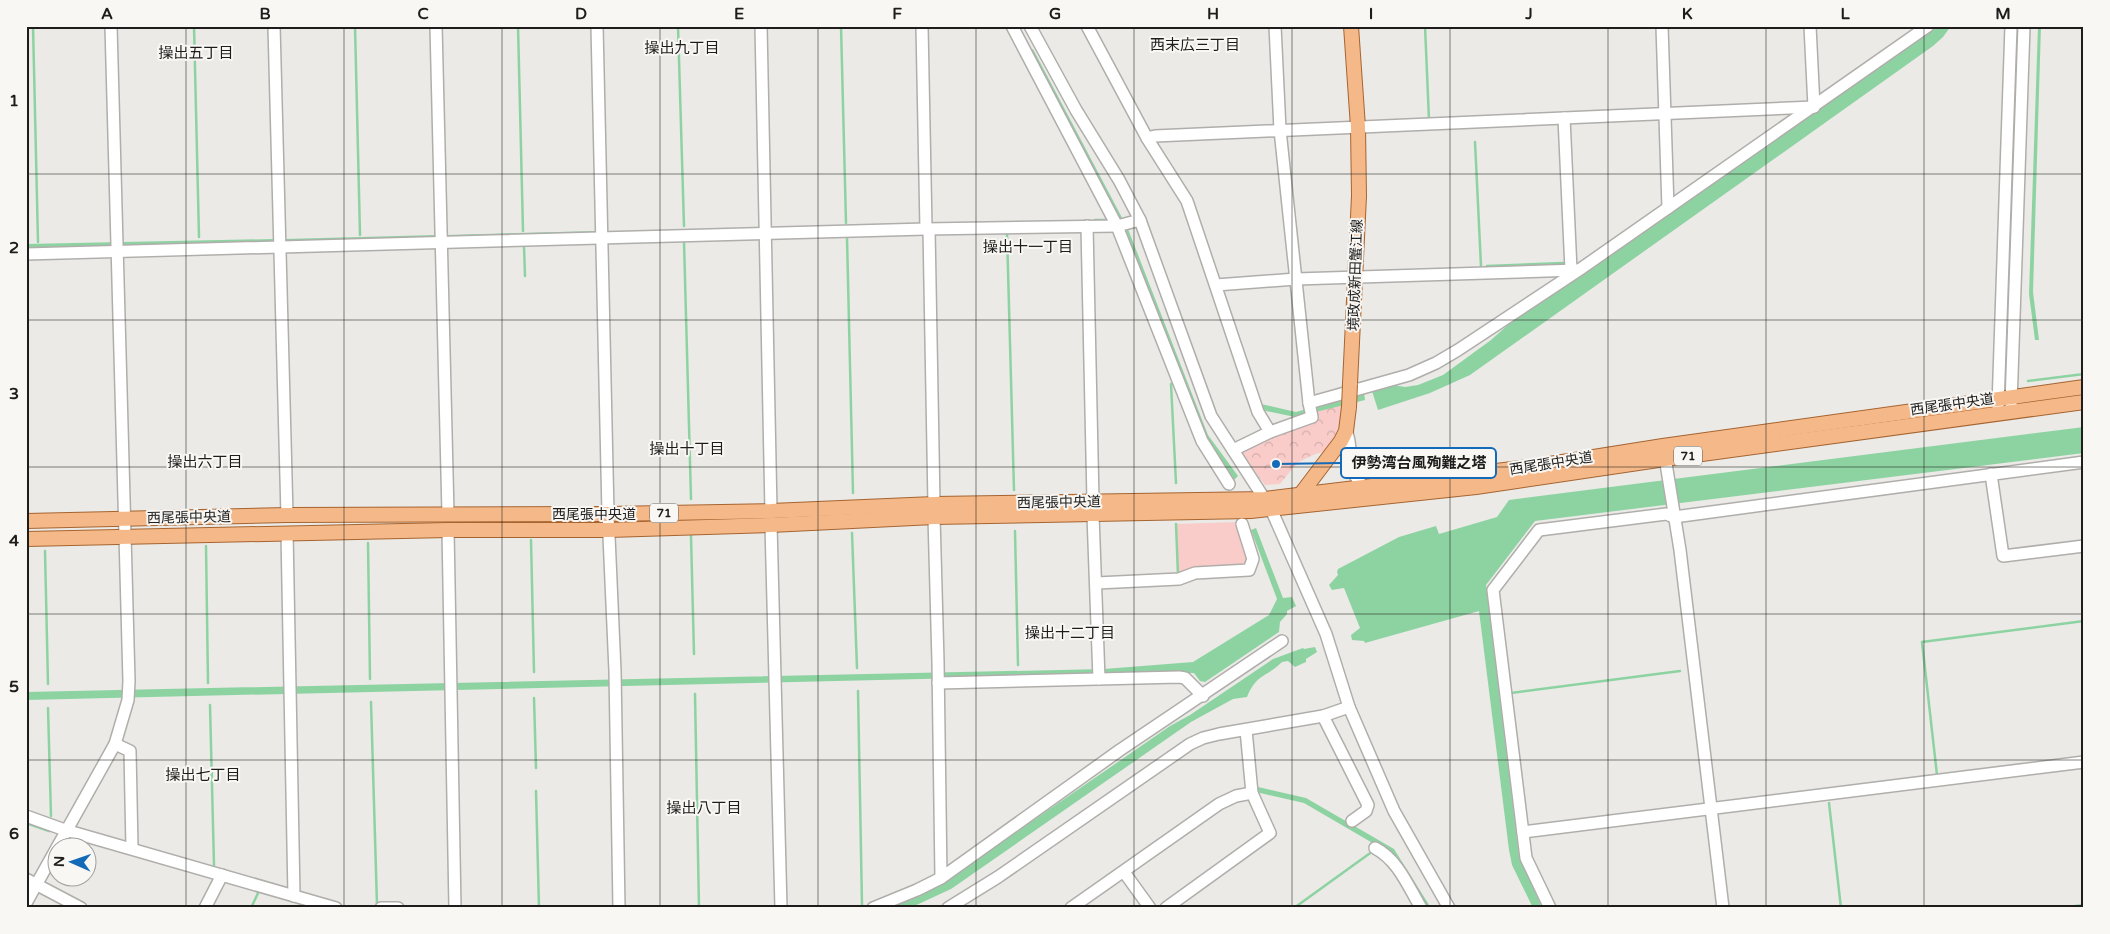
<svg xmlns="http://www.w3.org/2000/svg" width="2110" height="934" viewBox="0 0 2110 934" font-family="'Varela Round','Noto Sans JP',sans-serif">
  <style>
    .grass { fill: #f9ccc9 }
    .park { fill: url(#park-crowns) }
    .water { fill: #8dd3a2 }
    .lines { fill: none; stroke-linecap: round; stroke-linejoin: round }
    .stream { stroke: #8dd3a2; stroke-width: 2.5 }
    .minor-casing { stroke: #b0aeab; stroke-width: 14 }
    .major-casing { stroke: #a66430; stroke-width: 16 }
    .minor { stroke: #fff; stroke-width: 11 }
    .major { stroke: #f5b989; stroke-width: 14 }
    .major-bridge-casing { stroke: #a66430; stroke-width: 16; stroke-linecap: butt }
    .major-bridge { stroke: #f5b989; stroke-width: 14 }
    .grid { fill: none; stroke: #1e1d1c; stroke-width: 1; stroke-opacity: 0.55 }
    .labels { text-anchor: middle; stroke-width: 4; stroke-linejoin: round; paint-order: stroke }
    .shield { fill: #f9f7f4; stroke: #605e5d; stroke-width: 1 }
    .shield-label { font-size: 12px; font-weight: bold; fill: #1e1d1c }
    .street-label { font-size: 14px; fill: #1e1d1c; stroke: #f9f7f4 }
    .neighbourhood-label { font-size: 15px; fill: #1e1d1c; stroke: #f9f7f4 }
    .leader { fill: none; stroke: #136ab8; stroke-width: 2 }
    .callout-dot { fill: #136ab8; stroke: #f9f7f4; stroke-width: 2 }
    .callout { fill: #f9f7f4; stroke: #136ab8; stroke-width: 2 }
    .callout-label { font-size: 15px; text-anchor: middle; font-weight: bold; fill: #1e1d1c }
    .neatline { fill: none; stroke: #1e1d1c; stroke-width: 2 }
    .grid-label { font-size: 16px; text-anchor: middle; font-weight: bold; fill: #1e1d1c }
  </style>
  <defs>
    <pattern id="park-crowns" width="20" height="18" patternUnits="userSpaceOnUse" patternTransform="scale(1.25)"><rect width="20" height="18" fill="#f9ccc9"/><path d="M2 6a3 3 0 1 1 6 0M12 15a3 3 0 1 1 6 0" fill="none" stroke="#d5afac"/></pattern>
  </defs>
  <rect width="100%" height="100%" fill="#ebeae7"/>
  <!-- grass -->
  <polygon class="grass" points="1237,522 1249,558 1246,565 1179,576 1176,524"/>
  <!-- park -->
  <polygon class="park" points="1342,405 1338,435 1326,451 1313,455 1297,463 1280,484 1265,485 1241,453 1270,436 1314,420 1316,411"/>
  <!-- water -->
  <g class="water">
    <polygon points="1091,26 1094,26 1155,139 1191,195 1261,404 1296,412 1364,393 1365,400 1295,417 1261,410 1190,201 1149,133"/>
    <polygon points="1934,26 1951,26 1943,37 1933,46 1470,375 1430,393 1378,410 1372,391 1393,385 1405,387 1418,385 1443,375 1491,340 1519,315 1662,220 1664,215"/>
    <polygon points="2038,26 2041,26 2033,292 2039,340 2035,340 2029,294"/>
    <polygon points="1033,49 1128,229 1208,435 1238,476 1234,480 1203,437 1123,230 1028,52"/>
    <polygon points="597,231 597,234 446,238 446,235"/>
    <polygon points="436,235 436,238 284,241 284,239"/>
    <polygon points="273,239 273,242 26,248 26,244"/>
    <polygon points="2084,427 2084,453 1535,521 1486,585 1519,856 1542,908 1533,908 1512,865 1509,850 1479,611 1365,643 1364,641 1352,640 1351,635 1360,628 1344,588 1332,590 1329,585 1338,575 1337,572 1338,569 1399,537 1436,526 1439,534 1497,517 1509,500"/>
    <polygon points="1256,528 1283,598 1292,597 1296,606 1287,611 1287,614 1280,622 1279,632 1205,682 1200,681 1194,673 1090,675 26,700 26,692 1104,669 1193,662 1269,615 1277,599 1251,530"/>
    <path d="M1315,647L1317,652L1306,659V662L1295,667L1288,661L1282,662C1267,677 1256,674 1247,697L1233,699L1191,722L951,889L910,908H882L947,880L1170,726L1190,715L1273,659L1303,648L1304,649Z"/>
    <polygon points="1254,786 1306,798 1394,849 1431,908 1424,908 1388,852 1304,803 1256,792"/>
  </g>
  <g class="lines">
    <!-- stream -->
    <g class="stream">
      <polyline points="33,26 38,242"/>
      <polyline points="194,26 199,237"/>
      <polyline points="355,26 360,235"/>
      <polyline points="518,26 523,231"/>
      <polyline points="678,26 684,226"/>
      <polyline points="841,26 846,223"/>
      <polyline points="1425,26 1429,120"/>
      <polyline points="1475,142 1481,266"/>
      <polyline points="1095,220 1109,220"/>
      <polyline points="1007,233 1014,490"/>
      <polyline points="847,238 853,493"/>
      <polyline points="684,242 691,499"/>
      <polyline points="524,246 525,276"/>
      <polyline points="1487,266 1563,263"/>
      <polyline points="2028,381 2084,374"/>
      <polyline points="1171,384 1176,483"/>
      <polyline points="1176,524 1178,575"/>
      <polyline points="1015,531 1018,665"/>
      <polyline points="852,533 857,668"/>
      <polyline points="691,536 694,654"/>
      <polyline points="531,540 534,672"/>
      <polyline points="368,543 370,679"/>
      <polyline points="206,546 208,683"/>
      <polyline points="45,551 48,684"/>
      <polyline points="858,691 862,905"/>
      <polyline points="1511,693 1680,671"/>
      <polyline points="695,694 699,908"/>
      <polyline points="534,698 536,768"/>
      <polyline points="371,702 377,905"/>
      <polyline points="210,705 214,865"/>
      <polyline points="48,708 51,816"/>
      <polyline points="1937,775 1922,642 2084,621"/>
      <polyline points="536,791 539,908"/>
      <polyline points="1829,803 1841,908"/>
      <polyline points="26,823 49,831"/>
      <polyline points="251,908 259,891 256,891"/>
      <polyline points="1294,908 1373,851"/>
      <polyline points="2059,908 2084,905"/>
    </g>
    <!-- minor casing -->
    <g class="minor-casing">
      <g id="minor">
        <polyline points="274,26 287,515"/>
        <polyline points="436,26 448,514"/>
        <polyline points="597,26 608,514 615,671 619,908"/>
        <polyline points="761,26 771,511"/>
        <polyline points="922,26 926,229"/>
        <polyline points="1012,26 1117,226 1202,441 1229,484"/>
        <polyline points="1030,26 1076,110 1119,180 1140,220 1211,416 1271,509 1326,634 1349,707 1394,811 1449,908"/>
        <polyline points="1087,26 1147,138 1187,201 1258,412 1270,432"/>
        <polyline points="1662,26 1668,208"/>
        <polyline points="1810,26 1814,107"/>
        <polyline points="1564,118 1571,270"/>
        <polyline points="1147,138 1155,136 1814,107"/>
        <polyline points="1087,226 1093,501"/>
        <polyline points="929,229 934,504"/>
        <polyline points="26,254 926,229 1117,226 1140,220"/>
        <polyline points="1216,285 1296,279 1577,270"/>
        <polyline points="1309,403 1409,375 1436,363 1458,350 1579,270 1928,26"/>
        <polyline points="2011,404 2024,26"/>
        <polyline points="1998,406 2011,26"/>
        <path d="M1346,431C1356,453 1341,462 1363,486"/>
        <polyline points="1233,450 1270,432 1312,417 1309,403 1280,130 1275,26"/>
        <polyline points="1664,451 1680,550 1723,908"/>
        <polyline points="1991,474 2003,556 2084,546"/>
        <polyline points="1093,515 1099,679"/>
        <polyline points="934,517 938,662 941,878"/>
        <polyline points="771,525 781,908"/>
        <polyline points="448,530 455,908"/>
        <polyline points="287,533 294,896"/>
        <polyline points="1097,583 1179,579 1195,573 1249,570 1253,559 1242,524"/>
        <polyline points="938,683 1179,677 1185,678 1203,696"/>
        <polyline points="1323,716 1368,805 1366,811 1352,821"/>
        <polyline points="115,744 130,751 132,848"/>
        <polyline points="26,816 65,830 336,908"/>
        <polyline points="1523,832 2084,762"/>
        <path d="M1375,848C1398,860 1408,886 1421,908"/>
        <polyline points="1124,872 1150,908"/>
        <polyline points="26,879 81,908"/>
        <polyline points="26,903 115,744 128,700 129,681 111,26"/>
        <polyline points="205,908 222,875"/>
        <polyline points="381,908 398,908"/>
        <polyline points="873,908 917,890 941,878 1120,750 1282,641"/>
        <polyline points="948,908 998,877 1190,744 1203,738 1219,734 1323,716 1349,707"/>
        <polyline points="1071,908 1219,804 1236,796 1252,793"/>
        <polyline points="1166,908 1270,833 1252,793 1246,730"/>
        <polyline points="1550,908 1526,858 1493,590 1539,530 1666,514 1674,517 2084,462"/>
      </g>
    </g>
    <!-- major casing -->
    <g class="major-casing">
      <g id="major">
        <polyline points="1350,384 1359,196 1358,127 1351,26"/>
        <polyline points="1297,499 1341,441 1346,431 1349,407"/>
        <polyline points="26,521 287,515 608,514 771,511 934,504 1265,499 1537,466 1663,446 2084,387"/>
        <polyline points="26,539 448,530 609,530 771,525 934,517 1251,511 1476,487 1665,459 2084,402"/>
      </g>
    </g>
    <!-- minor -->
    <use href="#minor" class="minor"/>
    <!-- major -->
    <use href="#major" class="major"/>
    <!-- major-bridge casing -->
    <g class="major-bridge-casing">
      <polyline id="major-bridge" points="1349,407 1350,384"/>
    </g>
    <!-- major-bridge -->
    <use href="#major-bridge" class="major-bridge"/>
  </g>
  <!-- grid -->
  <path class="grid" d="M186,26V908M344,26V908M502,26V908M660,26V908M818,26V908M976,26V908M1134,26V908M1292,26V908M1450,26V908M1608,26V908M1766,26V908M1924,26V908M26,174H2084M26,320H2084M26,467H2084M26,614H2084M26,760H2084"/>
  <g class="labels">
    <!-- shield labels -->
    <g class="shield">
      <rect x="1674" y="446.5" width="28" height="19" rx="4"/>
      <rect x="650" y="503.5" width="28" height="19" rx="4"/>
    </g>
    <g class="shield-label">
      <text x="1688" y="460">71</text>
      <text x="664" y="517">71</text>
    </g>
    <!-- street labels -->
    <g class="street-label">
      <text transform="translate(1355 275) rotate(-88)" y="5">境政成新田蟹江線</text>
      <text transform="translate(1952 404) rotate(-8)" y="5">西尾張中央道</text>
      <text transform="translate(1551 463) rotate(-9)" y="5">西尾張中央道</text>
      <text transform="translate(1059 502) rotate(-1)" y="5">西尾張中央道</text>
      <text x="594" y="519">西尾張中央道</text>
      <text transform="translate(189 517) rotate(-1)" y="5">西尾張中央道</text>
    </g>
    <!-- neighbourhood labels -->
    <g class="neighbourhood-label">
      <text x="1195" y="50">西末広三丁目</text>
      <text x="682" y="53">操出九丁目</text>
      <text x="196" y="58">操出五丁目</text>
      <text x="1028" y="252">操出十一丁目</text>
      <text x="687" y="454">操出十丁目</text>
      <text x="205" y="467">操出六丁目</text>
      <text x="1070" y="638">操出十二丁目</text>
      <text x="203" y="780">操出七丁目</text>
      <text x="704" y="813">操出八丁目</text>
    </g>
  </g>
  <!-- callouts -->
  <path class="leader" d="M1276 464L1341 463"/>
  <circle class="callout-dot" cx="1276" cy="464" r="5"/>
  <rect class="callout" x="1341" y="448" width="155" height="30" rx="5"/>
  <g class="callout-label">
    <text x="1419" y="468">伊勢湾台風殉難之塔</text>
  </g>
  <!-- border -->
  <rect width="2110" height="934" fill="none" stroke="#f9f7f4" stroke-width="55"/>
  <!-- north arrow -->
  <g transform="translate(72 862) rotate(272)"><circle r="24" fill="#f9f7f4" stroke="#a1a09e"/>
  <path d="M0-4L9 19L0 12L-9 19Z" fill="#136ab8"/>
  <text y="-8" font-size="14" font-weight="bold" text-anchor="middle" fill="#1e1d1c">N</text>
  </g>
  <rect x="28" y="28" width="2054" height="878" class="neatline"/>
  <g class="grid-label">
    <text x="107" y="19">A</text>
    <text x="265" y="19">B</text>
    <text x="423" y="19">C</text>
    <text x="581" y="19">D</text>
    <text x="739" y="19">E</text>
    <text x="897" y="19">F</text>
    <text x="1055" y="19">G</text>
    <text x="1213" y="19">H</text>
    <text x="1371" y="19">I</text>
    <text x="1529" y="19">J</text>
    <text x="1687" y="19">K</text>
    <text x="1845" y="19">L</text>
    <text x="2003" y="19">M</text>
    <text x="14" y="106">1</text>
    <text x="14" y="253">2</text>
    <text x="14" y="399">3</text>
    <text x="14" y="546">4</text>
    <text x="14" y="692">5</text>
    <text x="14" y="839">6</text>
  </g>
</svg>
